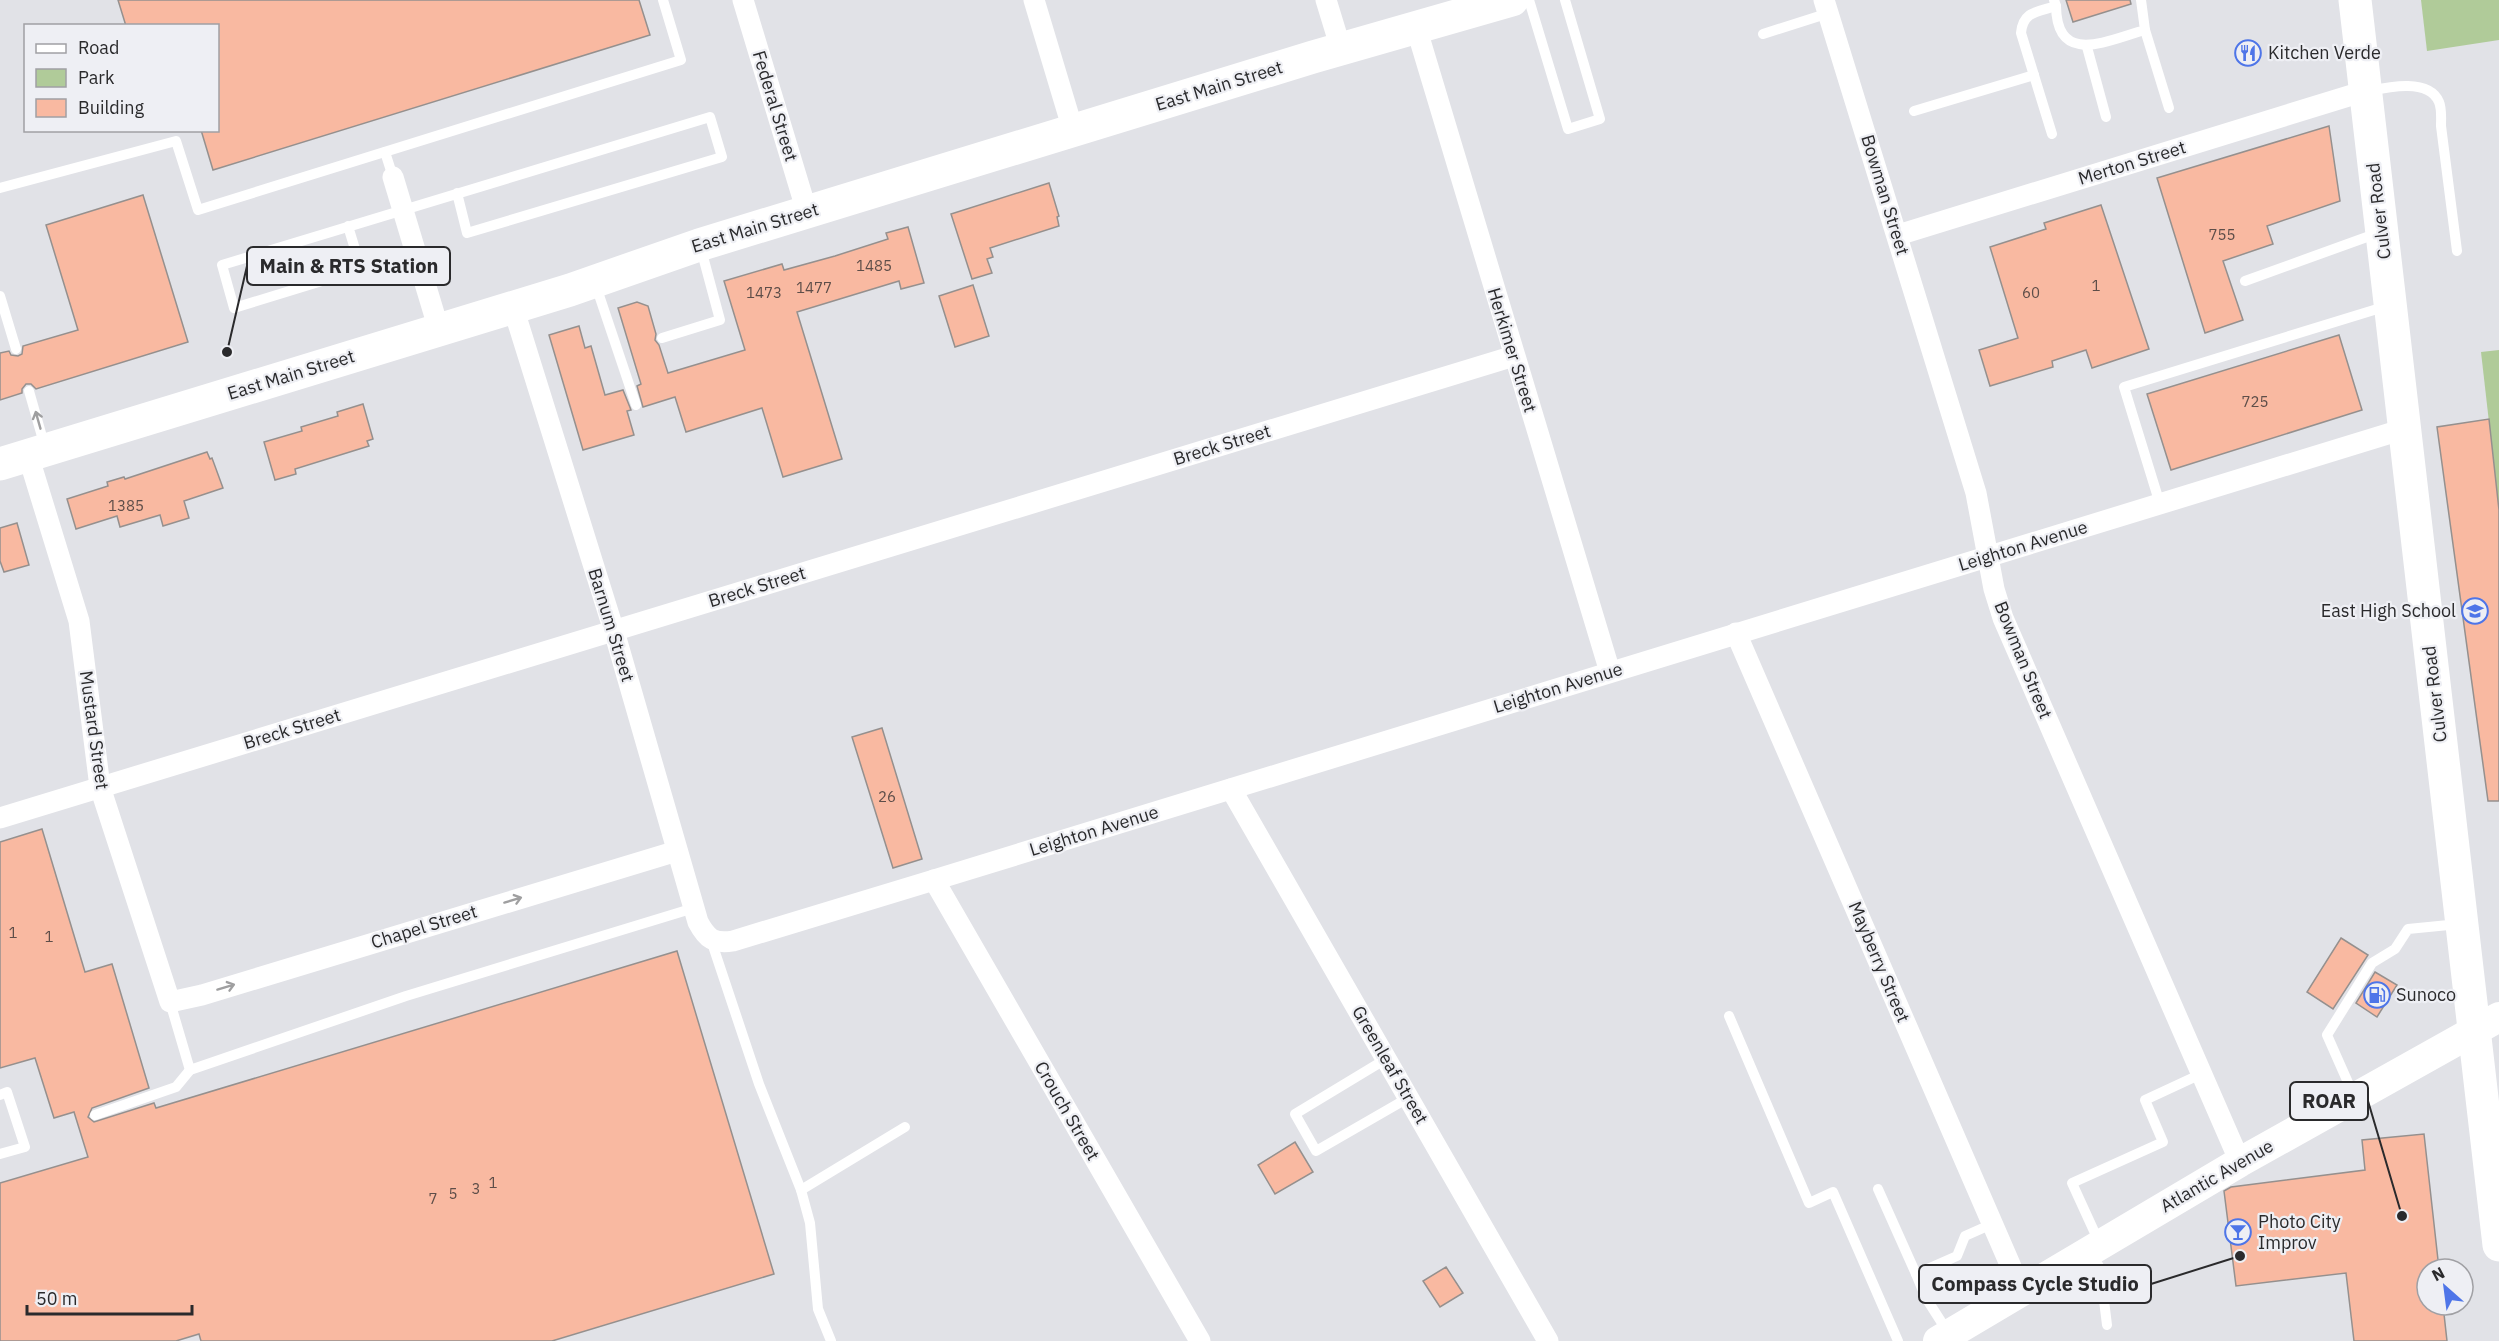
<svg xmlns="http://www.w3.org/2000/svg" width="2499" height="1341" viewBox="0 0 2499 1341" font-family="'IBM Plex Sans',sans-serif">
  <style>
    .green { fill: #b0cb99 }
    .building { fill: #f9b9a1; stroke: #95908e; stroke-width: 1.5 }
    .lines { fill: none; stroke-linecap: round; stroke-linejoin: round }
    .lane { stroke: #fff; stroke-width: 10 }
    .street { stroke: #fff; stroke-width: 21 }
    .secondary { stroke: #fff; stroke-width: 30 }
    .primary { stroke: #fff; stroke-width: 33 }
    .oneway { stroke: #9f9fa0 }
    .labels { text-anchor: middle; stroke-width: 4.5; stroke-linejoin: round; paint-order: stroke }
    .number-label { font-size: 15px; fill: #5e4e49 }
    .poi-label { font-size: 18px; fill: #2a2a2c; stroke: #eeeff4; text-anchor: start }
    .street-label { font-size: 18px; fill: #2a2a2c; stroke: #eeeff4 }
    .leader { fill: none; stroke: #2a2a2c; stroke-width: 2 }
    .callout-dot { fill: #2a2a2c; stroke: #eeeff4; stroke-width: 2 }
    .callout { fill: #eeeff4; stroke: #2a2a2c; stroke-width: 2 }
    .callout-label { font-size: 20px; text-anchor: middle; font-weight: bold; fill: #2a2a2c }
  </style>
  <rect width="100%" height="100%" fill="#e1e2e7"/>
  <!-- green -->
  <g class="green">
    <polygon points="2421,0 2499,0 2499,40 2427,51"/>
    <polygon points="2499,350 2499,510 2481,352"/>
  </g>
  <!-- building -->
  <g class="building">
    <polygon points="118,0 639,0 650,35 213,170 201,130 218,130 218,26 126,26"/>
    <polygon points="2066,0 2130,0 2131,4 2073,22"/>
    <polygon points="2329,126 2340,201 2267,226 2273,244 2223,261 2243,320 2205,333 2157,178"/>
    <polygon points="1049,183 1059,216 1057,217 1059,226 990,248 993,257 987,259 992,273 972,279 951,214"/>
    <polygon points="143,195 188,342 36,389 31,384 26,384 22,389 22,393 0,400 0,353 9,351 11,355 18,356 22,354 23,346 78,330 46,225"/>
    <polygon points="2101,205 2149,349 2092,368 2086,350 2052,361 2053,367 1990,386 1979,350 2018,338 1990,247 2046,229 2044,223"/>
    <polygon points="908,227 924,283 901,289 899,281 797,312 842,459 783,477 762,408 686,432 675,397 643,407 637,386 641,384 618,308 637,302 648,306 656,334 655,340 659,345 668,373 745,350 724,281 782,264 784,270 835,256 888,239 886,233"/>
    <polygon points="973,285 989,336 955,347 939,296"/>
    <polygon points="579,326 585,348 591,346 605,395 623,390 631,410 627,411 634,435 583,450 549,335"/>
    <polygon points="2339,335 2362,410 2171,470 2147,394"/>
    <polygon points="363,404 373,439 367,441 369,446 295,469 296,474 275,480 264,442 302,431 301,427 338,416 337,412"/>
    <polygon points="2489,419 2499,510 2499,801 2488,801 2437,427"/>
    <polygon points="207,452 210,459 212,458 223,488 184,501 189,518 163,526 160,515 120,527 117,516 76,529 67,499 108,486 107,482 124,477 125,479"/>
    <polygon points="17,523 29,565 4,572 0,561 0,528"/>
    <polygon points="882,728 922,859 893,868 852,737"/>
    <polygon points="42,829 85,972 112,964 149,1088 92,1108 88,1117 94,1122 154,1103 156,1108 677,951 774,1274 552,1341 201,1341 199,1334 176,1341 0,1341 0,1183 88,1157 74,1112 54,1118 35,1058 0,1068 0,842"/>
    <polygon points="2341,938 2368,955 2333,1009 2307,992"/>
    <polygon points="2375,972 2397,985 2377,1017 2356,1003"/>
    <polygon points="2424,1134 2439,1269 2427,1269 2427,1305 2443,1305 2447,1341 2354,1341 2346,1273 2236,1286 2224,1191 2231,1187 2365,1170 2362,1140"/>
    <polygon points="1295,1142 1313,1172 1275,1194 1258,1165"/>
    <polygon points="1446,1267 1463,1293 1440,1307 1423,1281"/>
  </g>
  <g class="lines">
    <!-- lane -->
    <g class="lane">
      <polyline points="1529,0 1568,129 1600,119 1565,0"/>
      <path d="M2056,6C2057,67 2108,40 2145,30L2141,0"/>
      <polyline points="2145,30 2169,108"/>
      <polyline points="1763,34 1829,13"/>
      <polyline points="2087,47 2106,117"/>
      <path d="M2369,91C2388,87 2429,78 2439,102C2442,109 2441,118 2441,126L2457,251"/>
      <polyline points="1914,111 2034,75"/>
      <path d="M2052,134L2021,33C2023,11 2038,12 2056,6L2054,0"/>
      <polyline points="385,152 393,177"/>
      <polyline points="0,188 176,141 198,210 681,60 663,0"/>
      <path d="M348,226L361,269L234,308L222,265C384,215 547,166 710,117L722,157L467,233L457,193"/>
      <polyline points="2245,281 2378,233"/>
      <polyline points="596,286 636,405"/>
      <polyline points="0,296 16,349"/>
      <polyline points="662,338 720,320 701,249"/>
      <polyline points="29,391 45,447"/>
      <polyline points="2160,504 2124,387 2387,306"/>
      <polyline points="711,940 759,1084 801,1190 810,1223 818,1309 831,1341"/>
      <polyline points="170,1002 190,1070 406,996 694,908"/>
      <polyline points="1729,1016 1809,1203 1833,1192 1898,1341"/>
      <polyline points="1386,1059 1295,1114 1316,1151 1408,1098"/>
      <polyline points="0,1095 7,1092 25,1147 0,1154"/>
      <polyline points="2354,1096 2327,1035 2372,963 2395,949 2408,929 2459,924"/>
      <polyline points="95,1115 176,1087 190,1070"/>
      <polyline points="1878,1189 1916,1274 1957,1256 1965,1236 1992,1224"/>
      <polyline points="801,1190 905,1127"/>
      <polyline points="2099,1242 2072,1183 2163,1142 2145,1100 2201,1074"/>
      <polyline points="2090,1252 2100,1268 2107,1325"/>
      <polyline points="1916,1274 1926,1298 1949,1334"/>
    </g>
    <!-- street -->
    <g class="street">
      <polyline points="743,0 807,212"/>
      <polyline points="1034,0 1073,130"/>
      <polyline points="1326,0 1341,49"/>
      <polyline points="1824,0 1976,493 1994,589 2003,618 2240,1162"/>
      <polyline points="1416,27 1610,672"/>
      <polyline points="393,177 439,330"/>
      <polyline points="1898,235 2365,91"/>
      <path d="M513,307L614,631L698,922C707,939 714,944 733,941L934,880L2404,429"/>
      <polyline points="28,455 79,621 100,787 170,1002 202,995 677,851"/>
      <polyline points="1736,633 2022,1292"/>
      <polyline points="1231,789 1548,1341"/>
      <polyline points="0,818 1514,356"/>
      <polyline points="934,880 1200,1341"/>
    </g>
    <!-- secondary -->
    <polyline class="secondary" points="1938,1341 2240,1162 2499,1017"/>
    <!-- primary -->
    <g class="primary">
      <polyline points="2355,0 2499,1245"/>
      <polyline points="0,464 570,290 699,245 1313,57 1512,0"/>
    </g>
  </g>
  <!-- one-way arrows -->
  <defs><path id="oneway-shaft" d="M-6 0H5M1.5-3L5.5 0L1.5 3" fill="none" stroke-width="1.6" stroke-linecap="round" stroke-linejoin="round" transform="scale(1.5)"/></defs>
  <g class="oneway">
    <use href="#oneway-shaft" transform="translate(38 420) rotate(-106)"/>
    <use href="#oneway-shaft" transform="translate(513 900) rotate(-17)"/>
    <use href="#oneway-shaft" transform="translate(226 987) rotate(-17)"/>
  </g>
  <!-- icons -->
  <defs>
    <g id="restaurant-ring" transform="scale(1.35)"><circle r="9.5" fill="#eeeff4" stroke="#4e75e8" stroke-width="1.5"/><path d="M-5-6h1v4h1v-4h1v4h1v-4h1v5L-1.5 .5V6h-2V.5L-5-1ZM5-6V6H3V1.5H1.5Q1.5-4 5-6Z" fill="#4e75e8"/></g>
    <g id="school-ring" transform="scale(1.35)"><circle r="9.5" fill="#eeeff4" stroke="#4e75e8" stroke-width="1.5"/><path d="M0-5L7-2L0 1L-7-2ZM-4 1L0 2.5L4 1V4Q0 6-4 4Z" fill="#4e75e8"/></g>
    <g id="fuel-ring" transform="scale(1.35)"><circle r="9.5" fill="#eeeff4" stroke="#4e75e8" stroke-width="1.5"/><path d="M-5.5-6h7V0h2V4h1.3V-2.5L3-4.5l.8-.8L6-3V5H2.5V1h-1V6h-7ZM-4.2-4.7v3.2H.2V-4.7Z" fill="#4e75e8"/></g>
    <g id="bar-ring" transform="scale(1.35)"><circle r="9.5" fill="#eeeff4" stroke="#4e75e8" stroke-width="1.5"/><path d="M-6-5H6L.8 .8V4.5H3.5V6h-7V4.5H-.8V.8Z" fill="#4e75e8"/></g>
  </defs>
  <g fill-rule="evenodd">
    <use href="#restaurant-ring" x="2248" y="53"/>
    <use href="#school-ring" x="2475" y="611"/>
    <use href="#fuel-ring" x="2377" y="995"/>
    <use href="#bar-ring" x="2238" y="1232"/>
  </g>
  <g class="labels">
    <!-- number labels -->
    <g class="number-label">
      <text x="2222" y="240">755</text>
      <text x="874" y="271">1485</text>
      <text x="2096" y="291">1</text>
      <text x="814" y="293">1477</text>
      <text x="764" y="298">1473</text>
      <text x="2031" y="298">60</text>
      <text x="2255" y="407">725</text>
      <text x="126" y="511">1385</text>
      <text x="887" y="802">26</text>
      <text x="13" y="938">1</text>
      <text x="49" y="942">1</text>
      <text x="493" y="1188">1</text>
      <text x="476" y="1194">3</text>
      <text x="453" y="1199">5</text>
      <text x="433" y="1204">7</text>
    </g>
    <!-- poi labels -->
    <g class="poi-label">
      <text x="2268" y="59">Kitchen Verde</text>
      <text x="2456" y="617" text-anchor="end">East High School</text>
      <text x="2396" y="1001">Sunoco</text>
      <text x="2258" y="1228">Photo City<tspan x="2258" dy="21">Improv</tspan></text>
    </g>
    <!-- street labels -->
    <g class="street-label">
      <text transform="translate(1219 86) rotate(-17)" y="6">East Main Street</text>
      <text transform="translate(775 106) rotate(73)" y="6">Federal Street</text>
      <text transform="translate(2132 163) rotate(-17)" y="6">Merton Street</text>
      <text transform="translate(1885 195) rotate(73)" y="6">Bowman Street</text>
      <text transform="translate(2379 211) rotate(-97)" y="6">Culver Road</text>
      <text transform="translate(755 228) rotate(-17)" y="6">East Main Street</text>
      <text transform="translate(1512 350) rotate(73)" y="6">Herkimer Street</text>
      <text transform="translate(291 375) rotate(-17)" y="6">East Main Street</text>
      <text transform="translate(1222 445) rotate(-17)" y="6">Breck Street</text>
      <text transform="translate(2023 546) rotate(-17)" y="6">Leighton Avenue</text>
      <text transform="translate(757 587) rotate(-17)" y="6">Breck Street</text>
      <text transform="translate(611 625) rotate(73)" y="6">Barnum Street</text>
      <text transform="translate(2023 660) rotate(68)" y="6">Bowman Street</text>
      <text transform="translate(1558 688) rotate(-17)" y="6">Leighton Avenue</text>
      <text transform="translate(2435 694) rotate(-97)" y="6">Culver Road</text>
      <text transform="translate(292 729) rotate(-17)" y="6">Breck Street</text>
      <text transform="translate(94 730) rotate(82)" y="6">Mustard Street</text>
      <text transform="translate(1094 831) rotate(-17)" y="6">Leighton Avenue</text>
      <text transform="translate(424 927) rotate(-17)" y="6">Chapel Street</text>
      <text transform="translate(1879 962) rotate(67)" y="6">Mayberry Street</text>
      <text transform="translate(1390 1065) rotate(60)" y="6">Greenleaf Street</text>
      <text transform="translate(1067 1111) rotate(60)" y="6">Crouch Street</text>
      <text transform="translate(2217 1176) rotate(-30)" y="6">Atlantic Avenue</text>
    </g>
  </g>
  <!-- callouts -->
  <path class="leader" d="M227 352L247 266M2402 1216L2368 1101M2240 1256L2151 1284"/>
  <g class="callout-dot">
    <circle cx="227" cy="352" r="6"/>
    <circle cx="2402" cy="1216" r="6"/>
    <circle cx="2240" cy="1256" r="6"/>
  </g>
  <g class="callout">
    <rect x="247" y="247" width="203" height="38" rx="6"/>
    <rect x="2290" y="1082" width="78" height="38" rx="6"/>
    <rect x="1919" y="1265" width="232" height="38" rx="6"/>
  </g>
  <g class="callout-label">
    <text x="349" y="273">Main &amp; RTS Station</text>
    <text x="2329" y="1108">ROAR</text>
    <text x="2035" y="1291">Compass Cycle Studio</text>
  </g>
  <!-- legend -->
  <rect x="24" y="24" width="195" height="108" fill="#eeeff4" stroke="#a0a0a4" stroke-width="1.5"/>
  <rect x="36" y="44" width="30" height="9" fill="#ffffff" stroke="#a0a0a4" stroke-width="1.5"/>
  <text x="78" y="54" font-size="18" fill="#2a2a2c">Road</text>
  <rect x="36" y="69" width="30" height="18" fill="#b0cb99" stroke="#a0a0a4" stroke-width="1.5"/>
  <text x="78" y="84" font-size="18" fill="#2a2a2c">Park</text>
  <rect x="36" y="99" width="30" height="18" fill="#f9b9a1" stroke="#a0a0a4" stroke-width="1.5"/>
  <text x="78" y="114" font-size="18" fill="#2a2a2c">Building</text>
  <!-- north arrow -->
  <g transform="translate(2445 1287) rotate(332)"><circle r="28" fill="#eeeff4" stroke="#a0a0a4" stroke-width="1.5"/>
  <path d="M0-4.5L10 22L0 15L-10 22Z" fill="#4e75e8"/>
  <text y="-9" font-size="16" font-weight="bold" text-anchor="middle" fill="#2a2a2c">N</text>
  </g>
  <!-- scale -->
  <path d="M27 1305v9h165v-9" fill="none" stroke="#2a2a2c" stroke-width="3"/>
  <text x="36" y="1305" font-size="18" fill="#2a2a2c" stroke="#eeeff4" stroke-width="4.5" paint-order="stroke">50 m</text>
</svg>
